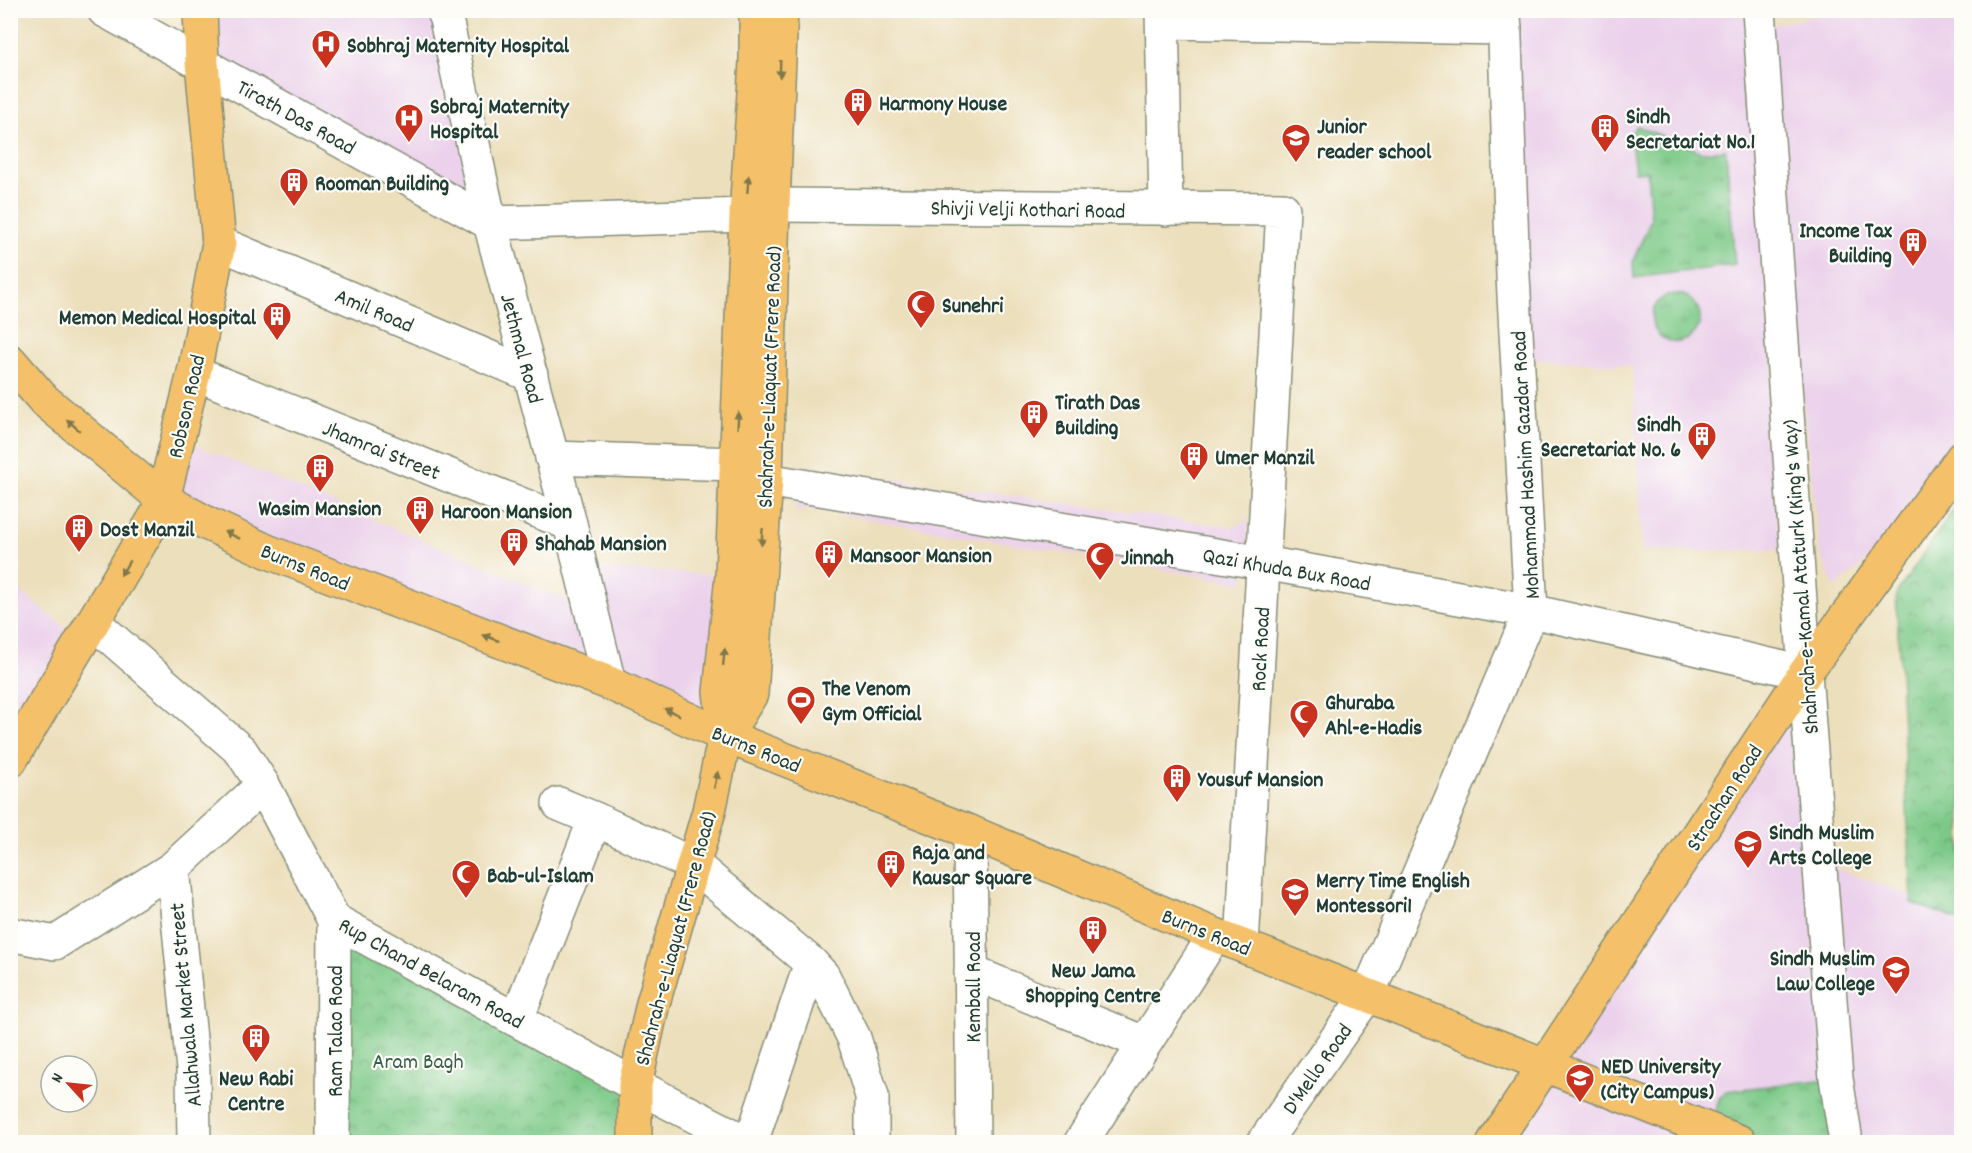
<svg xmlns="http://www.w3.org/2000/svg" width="1972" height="1153" viewBox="0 0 1972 1153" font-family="Dekko,sans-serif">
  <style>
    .built { fill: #ebd1eb }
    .grass { fill: url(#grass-tufts); stroke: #4e835e; stroke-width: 1.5 }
    .park { fill: url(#park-crowns); stroke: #4e835e; stroke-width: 1.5 }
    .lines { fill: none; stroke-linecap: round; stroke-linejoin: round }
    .minor-casing { stroke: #868e78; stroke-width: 36 }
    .major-casing { stroke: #868e78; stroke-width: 36 }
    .minor { stroke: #fff; stroke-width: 33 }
    .major { stroke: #f4c16a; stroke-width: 33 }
    .oneway { fill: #7f784c }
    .labels { text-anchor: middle; stroke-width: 4.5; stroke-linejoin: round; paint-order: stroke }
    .poi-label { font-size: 22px; font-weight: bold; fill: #1f3d34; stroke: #fdfcf7; text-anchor: start }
    .street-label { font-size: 22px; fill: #1f3d34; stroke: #fdfcf7 }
    .park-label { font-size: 22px; fill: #366049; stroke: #fdfcf7 }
  </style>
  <defs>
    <pattern id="grass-tufts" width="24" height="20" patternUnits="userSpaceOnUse" patternTransform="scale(1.5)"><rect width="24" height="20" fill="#7cc987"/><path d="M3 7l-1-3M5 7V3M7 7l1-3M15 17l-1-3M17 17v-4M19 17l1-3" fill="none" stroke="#65a46f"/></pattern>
    <pattern id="park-crowns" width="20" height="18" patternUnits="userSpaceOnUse" patternTransform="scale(1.5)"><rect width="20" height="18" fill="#7cc987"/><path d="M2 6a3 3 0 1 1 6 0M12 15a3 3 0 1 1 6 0" fill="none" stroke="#65a46f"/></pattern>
  </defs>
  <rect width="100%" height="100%" fill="#fdfcf7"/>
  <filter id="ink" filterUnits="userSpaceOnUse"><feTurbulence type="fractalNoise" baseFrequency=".0167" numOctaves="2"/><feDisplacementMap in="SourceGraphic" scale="12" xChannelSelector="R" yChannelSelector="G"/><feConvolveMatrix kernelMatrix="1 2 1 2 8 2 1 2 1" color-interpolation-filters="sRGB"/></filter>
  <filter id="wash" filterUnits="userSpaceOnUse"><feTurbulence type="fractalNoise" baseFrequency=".008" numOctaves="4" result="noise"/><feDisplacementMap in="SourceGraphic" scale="24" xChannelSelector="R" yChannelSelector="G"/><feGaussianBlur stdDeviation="1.35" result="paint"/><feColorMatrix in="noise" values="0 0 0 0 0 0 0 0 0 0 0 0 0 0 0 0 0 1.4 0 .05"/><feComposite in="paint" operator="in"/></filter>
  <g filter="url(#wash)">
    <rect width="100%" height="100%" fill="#ecdfbc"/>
    <!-- built -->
    <g class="built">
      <polygon points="199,11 444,11 490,223 202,63"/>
      <polygon points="1501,11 1752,11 1784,550 1643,551 1632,366 1518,357"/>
      <polygon points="1845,11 1961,11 1961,440 1889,542 1835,588 1820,552 1761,27"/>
      <polygon points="178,438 590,610 581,567 732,576 725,736 163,499"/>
      <polygon points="800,463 807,467 1233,527 1246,522 1250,515 1243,583 803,508 795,513"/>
      <polygon points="11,583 83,642 11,766"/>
      <polygon points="1805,672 1820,862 1961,915 1961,1142 1494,1142"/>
    </g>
    <!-- grass -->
    <g class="grass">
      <polygon points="1637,126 1701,152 1726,150 1735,265 1634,278 1633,261 1651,219 1647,171 1635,172 1630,134"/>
      <circle cx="1676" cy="318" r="24"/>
      <polygon points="1836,1078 1842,1142 1740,1142 1709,1129 1719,1099 1726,1091"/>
    </g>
    <!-- park -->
    <g class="park">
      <polygon points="1961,499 1961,921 1912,903 1896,594"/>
      <polygon points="334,920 635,1085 636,1142 333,1142"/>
    </g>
  </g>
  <g filter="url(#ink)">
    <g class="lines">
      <!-- minor casing -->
      <g class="minor-casing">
        <g id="minor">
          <polyline points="104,10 490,223 746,215"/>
          <polyline points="444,10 490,223 570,524 609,683"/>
          <polyline points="1162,10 1166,209"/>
          <polyline points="1759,10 1805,673 1836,1078 1846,1142"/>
          <polyline points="1163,22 1505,28"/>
          <polyline points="773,205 1283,209 1242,945"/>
          <polyline points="219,243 531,375"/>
          <polyline points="194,373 570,524"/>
          <polyline points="552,458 736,464"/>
          <polyline points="766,480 1264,563 1531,611 1805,673"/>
          <polyline points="93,622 241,751 263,785 334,920 635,1085 745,1142"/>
          <polyline points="559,804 595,819"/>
          <polyline points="970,832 973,1142"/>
          <polyline points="173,868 193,1069 194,1142"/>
          <polyline points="10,934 55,943 173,868 263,785"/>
          <polyline points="971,972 1144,1043"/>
          <polyline points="517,1019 595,819 694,865 811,963 823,976 854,1038 872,1096 872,1142"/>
          <polyline points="333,1142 334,920"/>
          <polyline points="751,1142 811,963"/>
          <polyline points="1081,1142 1215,935"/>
          <polyline points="1264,1142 1368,994 1531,611 1513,276 1504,10"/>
        </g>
      </g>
      <!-- major casing -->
      <g class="major-casing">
        <g id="major">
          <polyline points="10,361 44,400 163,499 208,524 269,552 609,683 725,736 970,832 1215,935 1740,1142"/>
          <polyline points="725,736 751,694 766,480 773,205 781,10"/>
          <polyline points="10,761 156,516 163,499 194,373 219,243 202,63 200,10"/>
          <polyline points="635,1142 635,1085 653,1003 709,811 725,736 720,692 732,576 746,215 756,62 756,10"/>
          <polyline points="1494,1142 1805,673 1962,458"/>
        </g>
      </g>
      <!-- minor -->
      <use href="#minor" class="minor"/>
      <!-- major -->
      <use href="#major" class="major"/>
    </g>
    <!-- one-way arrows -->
    <defs><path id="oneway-solid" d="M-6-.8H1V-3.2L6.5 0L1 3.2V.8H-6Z" transform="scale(1.5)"/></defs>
    <g class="oneway">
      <use href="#oneway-solid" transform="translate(780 69) rotate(92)"/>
      <use href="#oneway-solid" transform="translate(748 184) rotate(-86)"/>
      <use href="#oneway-solid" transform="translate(738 420) rotate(-87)"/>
      <use href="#oneway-solid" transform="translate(73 425) rotate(-139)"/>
      <use href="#oneway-solid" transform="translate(232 535) rotate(-155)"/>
      <use href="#oneway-solid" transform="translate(762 537) rotate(94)"/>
      <use href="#oneway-solid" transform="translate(125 568) rotate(121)"/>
      <use href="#oneway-solid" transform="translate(491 638) rotate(-159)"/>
      <use href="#oneway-solid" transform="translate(724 657) rotate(-84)"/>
      <use href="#oneway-solid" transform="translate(672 712) rotate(-156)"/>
      <use href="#oneway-solid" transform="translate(716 780) rotate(-78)"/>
    </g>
  </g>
  <!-- icons -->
  <defs>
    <g id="hospital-pin" transform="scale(1.5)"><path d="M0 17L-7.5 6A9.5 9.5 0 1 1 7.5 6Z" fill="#c8321e" stroke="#fdfcf7"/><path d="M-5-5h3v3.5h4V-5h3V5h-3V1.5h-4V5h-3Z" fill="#fff"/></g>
    <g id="building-pin" transform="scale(1.5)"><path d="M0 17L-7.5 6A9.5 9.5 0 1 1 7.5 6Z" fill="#c8321e" stroke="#fdfcf7"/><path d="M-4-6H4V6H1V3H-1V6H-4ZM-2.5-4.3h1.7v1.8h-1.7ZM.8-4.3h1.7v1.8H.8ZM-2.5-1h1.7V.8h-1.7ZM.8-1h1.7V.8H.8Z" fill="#fff"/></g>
    <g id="school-pin" transform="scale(1.5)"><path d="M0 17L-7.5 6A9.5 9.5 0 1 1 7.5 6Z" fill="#c8321e" stroke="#fdfcf7"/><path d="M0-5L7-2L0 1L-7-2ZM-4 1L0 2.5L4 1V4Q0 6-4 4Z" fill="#fff"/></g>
    <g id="mosque-pin" transform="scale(1.5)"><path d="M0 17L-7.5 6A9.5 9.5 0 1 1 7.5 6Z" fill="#c8321e" stroke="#fdfcf7"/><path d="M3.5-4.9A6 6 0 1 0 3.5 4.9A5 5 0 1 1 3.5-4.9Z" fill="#fff"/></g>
    <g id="stadium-pin" transform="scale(1.5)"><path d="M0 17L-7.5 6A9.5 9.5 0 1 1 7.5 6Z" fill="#c8321e" stroke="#fdfcf7"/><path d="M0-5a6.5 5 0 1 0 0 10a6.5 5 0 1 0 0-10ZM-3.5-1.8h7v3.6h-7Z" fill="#fff"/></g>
    <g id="university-pin" transform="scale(1.5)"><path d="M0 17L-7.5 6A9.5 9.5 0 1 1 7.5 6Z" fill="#c8321e" stroke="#fdfcf7"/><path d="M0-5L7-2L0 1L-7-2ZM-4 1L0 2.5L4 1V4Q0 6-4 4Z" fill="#fff"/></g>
  </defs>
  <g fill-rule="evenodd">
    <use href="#hospital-pin" x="326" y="44"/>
    <use href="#building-pin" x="858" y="102"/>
    <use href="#hospital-pin" x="409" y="118"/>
    <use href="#building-pin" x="1605" y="128"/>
    <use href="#school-pin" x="1296" y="138"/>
    <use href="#building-pin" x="294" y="182"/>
    <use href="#building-pin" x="1913" y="242"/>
    <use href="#mosque-pin" x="921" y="304"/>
    <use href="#building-pin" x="277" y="316"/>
    <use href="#building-pin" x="1034" y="414"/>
    <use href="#building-pin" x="1702" y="436"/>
    <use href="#building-pin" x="1194" y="456"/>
    <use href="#building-pin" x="320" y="468"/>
    <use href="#building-pin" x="420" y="510"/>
    <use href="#building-pin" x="79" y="528"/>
    <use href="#building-pin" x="514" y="542"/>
    <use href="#building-pin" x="829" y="554"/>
    <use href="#mosque-pin" x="1100" y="556"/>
    <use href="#stadium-pin" x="801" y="700"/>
    <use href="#mosque-pin" x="1304" y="714"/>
    <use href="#building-pin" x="1177" y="778"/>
    <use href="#university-pin" x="1748" y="844"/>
    <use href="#building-pin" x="891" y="864"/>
    <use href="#mosque-pin" x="466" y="874"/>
    <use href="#school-pin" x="1295" y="892"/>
    <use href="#building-pin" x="1093" y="930"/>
    <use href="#university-pin" x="1896" y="970"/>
    <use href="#building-pin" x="256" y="1038"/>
    <use href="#university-pin" x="1580" y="1078"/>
  </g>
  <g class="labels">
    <!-- poi labels -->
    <g class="poi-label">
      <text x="347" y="52">Sobhraj Maternity Hospital</text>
      <text x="879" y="110">Harmony House</text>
      <text x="430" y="113">Sobraj Maternity<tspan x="430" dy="25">Hospital</tspan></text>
      <text x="1626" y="123">Sindh<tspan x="1626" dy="25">Secretariat No.1</tspan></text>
      <text x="1317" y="133">Junior<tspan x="1317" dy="25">reader school</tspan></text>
      <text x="315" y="190">Rooman Building</text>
      <text x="1892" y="237" text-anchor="end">Income Tax<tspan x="1892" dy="25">Building</tspan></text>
      <text x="942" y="312">Sunehri</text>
      <text x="256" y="324" text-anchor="end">Memon Medical Hospital</text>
      <text x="1055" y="409">Tirath Das<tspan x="1055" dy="25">Building</tspan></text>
      <text x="1681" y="431" text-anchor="end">Sindh<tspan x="1681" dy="25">Secretariat No. 6</tspan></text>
      <text x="1215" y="464">Umer Manzil</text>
      <text x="320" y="515" text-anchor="middle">Wasim Mansion</text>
      <text x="441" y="518">Haroon Mansion</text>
      <text x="100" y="536">Dost Manzil</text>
      <text x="535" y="550">Shahab Mansion</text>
      <text x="850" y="562">Mansoor Mansion</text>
      <text x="1121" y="564">Jinnah</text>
      <text x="822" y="695">The Venom<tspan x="822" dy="25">Gym Official</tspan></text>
      <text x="1325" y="709">Ghuraba<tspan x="1325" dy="25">Ahl-e-Hadis</tspan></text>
      <text x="1198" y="786">Yousuf Mansion</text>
      <text x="1769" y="839">Sindh Muslim<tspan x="1769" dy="25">Arts College</tspan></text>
      <text x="912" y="859">Raja and<tspan x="912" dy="25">Kausar Square</tspan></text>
      <text x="487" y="882">Bab-ul-Islam</text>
      <text x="1316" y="887">Merry Time English<tspan x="1316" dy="25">Montessori1</tspan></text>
      <text x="1875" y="965" text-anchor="end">Sindh Muslim<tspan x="1875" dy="25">Law College</tspan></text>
      <text x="1093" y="977" text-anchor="middle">New Jama<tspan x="1093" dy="25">Shopping Centre</tspan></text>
      <text x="1601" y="1073">NED University<tspan x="1601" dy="25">(City Campus)</tspan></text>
      <text x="256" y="1085" text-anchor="middle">New Rabi<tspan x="256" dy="25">Centre</tspan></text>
    </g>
    <!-- street labels -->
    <g class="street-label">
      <text transform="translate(297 116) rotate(29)" y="8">Tirath Das Road</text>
      <text transform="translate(1028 208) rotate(1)" y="8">Shivji Velji Kothari Road</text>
      <text transform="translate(375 309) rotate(23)" y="8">Amil Road</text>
      <text transform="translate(523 348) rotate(75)" y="8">Jethmal Road</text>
      <text transform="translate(768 377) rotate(-88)" y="8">Shahrah-e-Liaquat (Frere Road)</text>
      <text transform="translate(185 406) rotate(-77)" y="8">Robson Road</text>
      <text transform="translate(382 449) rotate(22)" y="8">Jhamrai Street</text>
      <text transform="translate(1524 465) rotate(-93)" y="8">Mohammad Hashim Gazdar Road</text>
      <text transform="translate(306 566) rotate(22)" y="8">Burns Road</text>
      <text transform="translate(1287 568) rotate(10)" y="8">Qazi Khuda Bux Road</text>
      <text transform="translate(1799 577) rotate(-94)" y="8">Shahrah-e-Kamal Ataturk (King's Way)</text>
      <text transform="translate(1259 649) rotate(-87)" y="8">Rock Road</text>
      <text transform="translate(757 748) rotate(22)" y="8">Burns Road</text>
      <text transform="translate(1723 797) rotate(-57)" y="8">Strachan Road</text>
      <text transform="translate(1207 931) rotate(22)" y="8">Burns Road</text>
      <text transform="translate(674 938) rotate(-75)" y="8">Shahrah-e-Liaquat (Frere Road)</text>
      <text transform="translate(432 972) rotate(29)" y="8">Rup Chand Belaram Road</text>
      <text transform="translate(972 987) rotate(-90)" y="8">Kemball Road</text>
      <text transform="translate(184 1005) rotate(-95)" y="8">Allahwala Market Street</text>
      <text transform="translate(334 1031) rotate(-90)" y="8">Ram Talao Road</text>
      <text transform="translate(1316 1068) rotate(-55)" y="8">D'Mello Road</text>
    </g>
    <!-- park labels -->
    <g class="park-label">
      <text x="418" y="1068">Aram Bagh</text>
    </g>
  </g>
  <!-- margin -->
  <rect width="1972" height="1153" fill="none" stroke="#fdfcf7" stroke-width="36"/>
  <!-- north arrow -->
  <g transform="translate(69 1084) rotate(297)"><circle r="28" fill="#fdfcf7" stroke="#a4b0a9" stroke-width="1.5"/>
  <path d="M0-4.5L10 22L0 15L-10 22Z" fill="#c8321e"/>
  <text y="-9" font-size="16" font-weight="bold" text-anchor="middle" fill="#1f3d34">N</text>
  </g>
</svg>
